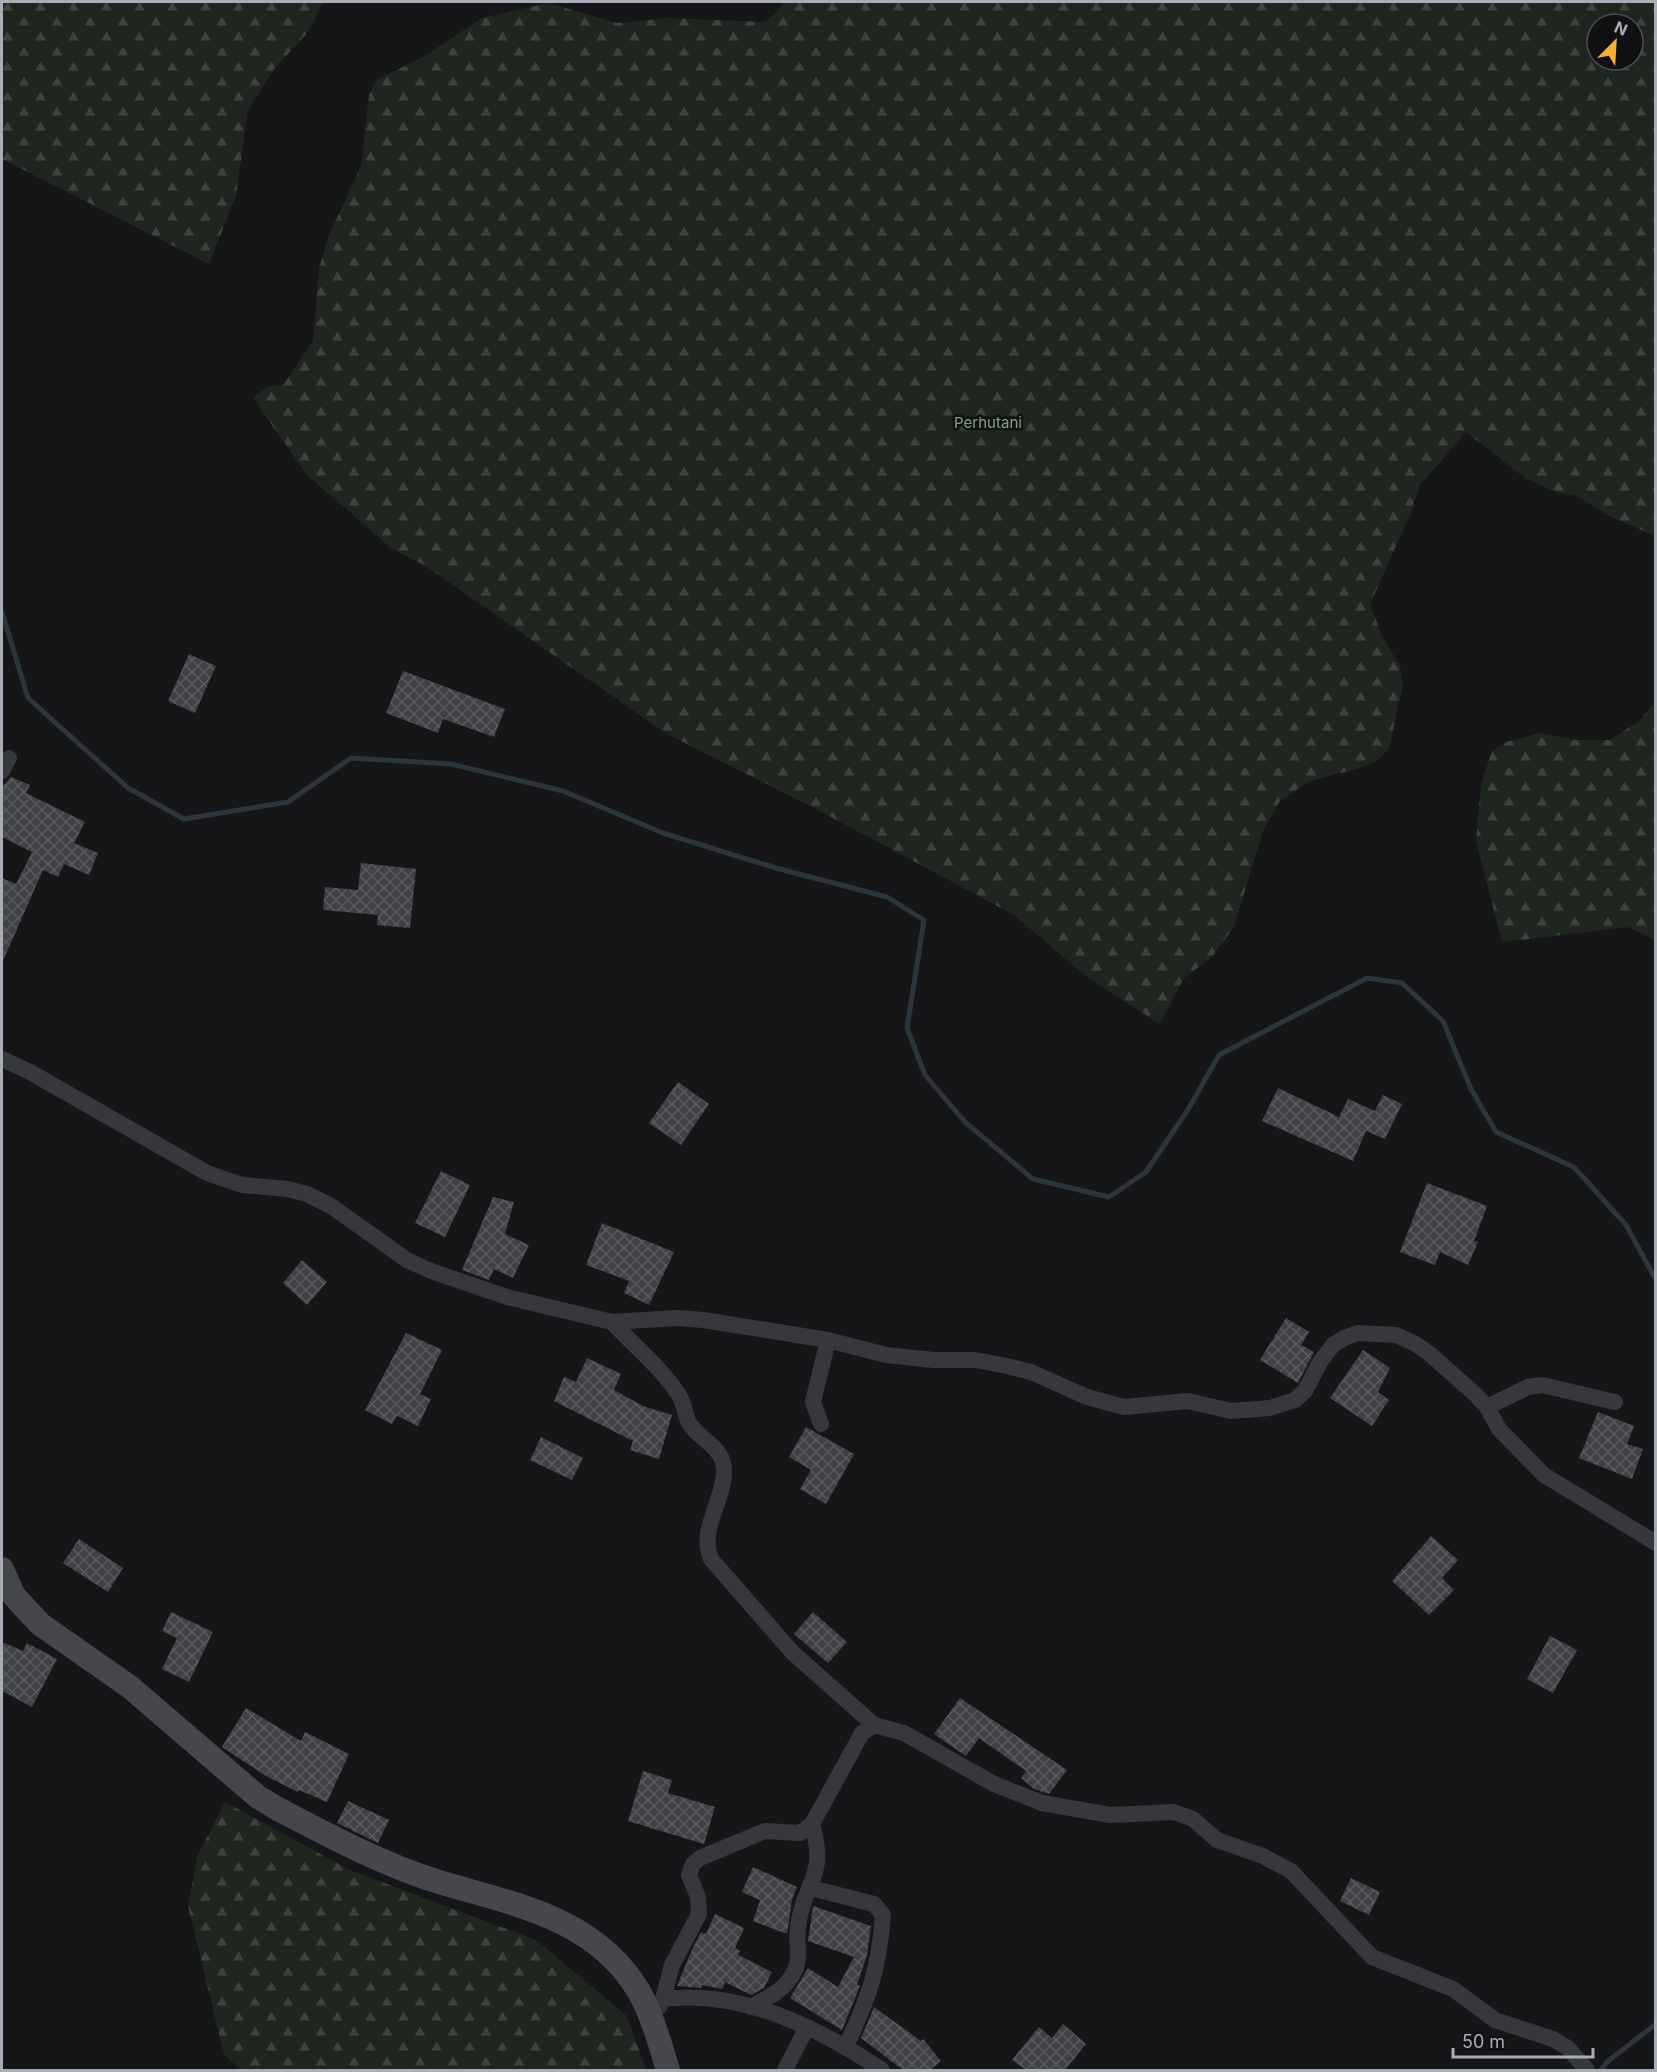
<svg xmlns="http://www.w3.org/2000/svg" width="1657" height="2072" viewBox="0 0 1657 2072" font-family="Inter,sans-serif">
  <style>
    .forest { fill: url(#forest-firs); fill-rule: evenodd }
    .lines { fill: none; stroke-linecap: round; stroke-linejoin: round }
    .stream { stroke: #2c353c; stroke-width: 5 }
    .building { fill: url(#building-cross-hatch) }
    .street { stroke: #37383d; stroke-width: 16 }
    .secondary { stroke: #45474d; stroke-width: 24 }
    .labels { text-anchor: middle; stroke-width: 5; stroke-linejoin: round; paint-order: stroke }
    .park-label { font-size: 15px; fill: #7fa381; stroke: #111113 }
  </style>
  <defs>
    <pattern id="forest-firs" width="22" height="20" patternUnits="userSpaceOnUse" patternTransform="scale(1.5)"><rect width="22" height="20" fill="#1e261f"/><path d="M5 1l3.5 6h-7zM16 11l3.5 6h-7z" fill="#3c433d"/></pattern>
    <pattern id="building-cross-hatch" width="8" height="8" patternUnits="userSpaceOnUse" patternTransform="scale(1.5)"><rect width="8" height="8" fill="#404145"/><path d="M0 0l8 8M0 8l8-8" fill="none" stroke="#595a5e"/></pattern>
  </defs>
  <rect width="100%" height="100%" fill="#161618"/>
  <!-- forest -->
  <g class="forest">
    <polygon points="2,2 323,2 310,30 275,68 248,110 236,196 209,264 2,159"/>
    <path d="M783,2H1655V536L1607,515L1577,496L1558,493L1525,478L1466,432L1420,485L1410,515L1370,604L1383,638L1400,666L1403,685L1389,749L1377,761L1360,768L1310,781L1280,801L1263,831L1234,927L1212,957L1184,978L1160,1024L1088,978L1014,915L816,809L667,734L424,565L391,548L306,474L253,398L267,387L284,384L313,341L319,268L329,235L361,166L369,95L376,80L423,57L482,18L548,3L617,23L668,18L765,22L778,11ZM1597,24H1633V60H1597Z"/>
    <polygon points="1655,702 1655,940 1628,927 1502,942 1476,841 1481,784 1492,751 1506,742 1541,733 1575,740 1610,740 1639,721"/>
    <polygon points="225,1802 350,1870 536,1940 627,2016 646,2070 241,2070 224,2054 188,1906 197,1857"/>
  </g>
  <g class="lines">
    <!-- stream -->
    <g class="stream">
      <polyline points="2,612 28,698 128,788 184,819 288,802 351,758 451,764 563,791 663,833 776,868 887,897 924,920 907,1028 925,1075 965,1122 1033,1179 1109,1197 1146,1172 1189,1108 1219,1055 1367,978 1402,983 1443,1021 1471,1089 1496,1132 1574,1167 1626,1225 1656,1280"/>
      <polyline points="1601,2070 1608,2061 1656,2024"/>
    </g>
  </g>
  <!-- building -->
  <g class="building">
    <polygon points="189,654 216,666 195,713 168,701"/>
    <polygon points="403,671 505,709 494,737 443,719 438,733 386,713"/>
    <polygon points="11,777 30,785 26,793 85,822 74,843 98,853 89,875 64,864 58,877 43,870 2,963 2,878 16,884 32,852 2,837 2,787"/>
    <polygon points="361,863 416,869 410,928 377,925 378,915 323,910 325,887 358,890"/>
    <polygon points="678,1082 709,1104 681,1145 649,1123"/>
    <polygon points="1278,1088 1339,1117 1348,1099 1375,1111 1383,1095 1402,1104 1385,1139 1366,1131 1353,1161 1262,1121"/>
    <polygon points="441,1171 470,1185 445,1237 415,1223"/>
    <polygon points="1427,1183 1487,1206 1474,1241 1478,1242 1468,1265 1440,1252 1435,1265 1400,1252"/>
    <polygon points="493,1197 514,1202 505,1234 529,1245 513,1278 494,1269 489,1280 462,1270"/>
    <polygon points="602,1223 674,1252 649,1305 624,1293 629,1281 586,1265"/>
    <polygon points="302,1260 327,1282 307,1305 283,1283"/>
    <polygon points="1286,1318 1309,1332 1301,1345 1314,1352 1298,1383 1260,1360"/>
    <polygon points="406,1333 442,1350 420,1394 431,1399 418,1426 397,1416 392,1424 365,1410"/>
    <polygon points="1363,1350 1390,1368 1378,1392 1389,1400 1372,1426 1330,1398"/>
    <polygon points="587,1358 621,1374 614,1390 643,1406 672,1415 659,1459 630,1450 633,1441 554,1401 564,1377 576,1382"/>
    <polygon points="1598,1412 1634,1426 1627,1444 1643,1449 1632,1479 1579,1458"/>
    <polygon points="806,1427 854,1454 826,1504 800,1489 811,1470 789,1457"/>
    <polygon points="541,1437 583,1458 572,1480 530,1460"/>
    <polygon points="1431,1536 1458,1560 1442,1578 1454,1590 1429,1615 1392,1581"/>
    <polygon points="79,1539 123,1568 108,1592 63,1563"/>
    <polygon points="171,1612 213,1632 189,1682 162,1669 177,1638 162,1631"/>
    <polygon points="813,1612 847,1642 828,1663 794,1634"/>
    <polygon points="1550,1636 1577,1650 1553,1693 1527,1679"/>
    <polygon points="2,1642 23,1651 27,1643 57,1659 32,1707 2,1691"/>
    <polygon points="960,1698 1067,1770 1049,1794 1034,1789 1021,1778 1026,1771 979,1738 966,1756 934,1734"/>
    <polygon points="246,1708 301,1741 305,1732 349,1754 327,1802 299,1790 298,1792 266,1776 222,1747"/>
    <polygon points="643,1771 672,1780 668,1793 715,1807 704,1844 628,1821"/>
    <polygon points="348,1801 389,1820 378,1843 337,1823"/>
    <polygon points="753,1867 797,1887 792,1899 787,1934 753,1921 760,1900 742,1892"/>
    <polygon points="1351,1878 1380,1892 1369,1915 1340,1901"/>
    <polygon points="813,1906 871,1926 867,1955 857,1985 860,1986 842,2030 790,1998 808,1968 838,1987 854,1957 808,1941"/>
    <polygon points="715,1914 744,1928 735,1948 740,1951 738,1955 772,1972 764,1988 751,1995 725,1982 722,1989 702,1985 701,1988 677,1986 691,1952 701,1932 706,1934"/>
    <polygon points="874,2007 921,2041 923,2039 941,2061 930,2070 903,2070 861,2038"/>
    <polygon points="1063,2024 1086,2044 1065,2070 1026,2070 1012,2060 1039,2027 1052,2038"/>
  </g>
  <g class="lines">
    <!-- street -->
    <g class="street">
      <polyline points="2,771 9,758"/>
      <polyline points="2,1059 30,1072 207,1173 242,1185 288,1189 307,1194 331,1206 407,1260 431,1271 507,1297 612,1322 677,1318 703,1320 828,1340 886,1355 934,1360 976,1360 1007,1366 1031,1372 1087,1397 1124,1407 1188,1401 1231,1411 1270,1408 1295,1400 1305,1391 1320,1362 1333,1345 1344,1338 1358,1333 1396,1335 1414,1343 1430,1354 1476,1395 1487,1407 1499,1429 1544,1475 1656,1543"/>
      <path d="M612,1322C634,1346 664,1370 680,1397C685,1406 685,1415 689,1423C700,1441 724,1447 724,1470C725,1499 698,1530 711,1559L792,1652L874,1725"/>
      <polyline points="1487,1407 1528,1387 1542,1385 1615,1402"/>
      <polyline points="821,1424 813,1402 828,1340"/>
      <path d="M811,1888L874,1904L883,1915C879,1970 869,1997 846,2046"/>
      <polyline points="663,1999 672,1965 699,1914 698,1897 689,1875 693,1864 700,1858 765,1831 800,1833 812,1824 862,1733 874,1725 904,1733 994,1784 1042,1803 1110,1815 1174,1812 1193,1819 1217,1840 1263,1856 1291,1871 1372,1957 1453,1989 1495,2020 1553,2039 1568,2048 1587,2070"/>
      <path d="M659,2007L663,1999C741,1989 819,2028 882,2070"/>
      <path d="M751,2007C764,1999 780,1993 789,1980C804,1960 795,1949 798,1927C803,1882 828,1878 812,1824"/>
      <polyline points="785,2070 807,2027"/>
    </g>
    <!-- secondary -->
    <path class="secondary" d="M2,1569L14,1596L40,1624L130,1687L258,1797L278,1809C328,1835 382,1864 436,1881C511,1904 593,1916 638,1990C652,2014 660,2044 668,2070"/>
  </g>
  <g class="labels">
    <!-- park labels -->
    <g class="park-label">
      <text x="988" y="428">Perhutani</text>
    </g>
  </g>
  <!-- border -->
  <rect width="1657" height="2072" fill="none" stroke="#a8adb8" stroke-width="6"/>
  <!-- north arrow -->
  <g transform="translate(1615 42) rotate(24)"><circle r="28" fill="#111113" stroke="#4d4f55" stroke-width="1.5"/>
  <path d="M0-4.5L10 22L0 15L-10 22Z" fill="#f2b134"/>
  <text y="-9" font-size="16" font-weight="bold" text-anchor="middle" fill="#a8adb8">N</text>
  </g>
  <!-- scale -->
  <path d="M1453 2048v9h140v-9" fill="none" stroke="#a8adb8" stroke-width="3"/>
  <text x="1462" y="2048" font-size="18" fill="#a8adb8" stroke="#111113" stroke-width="4.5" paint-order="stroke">50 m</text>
</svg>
